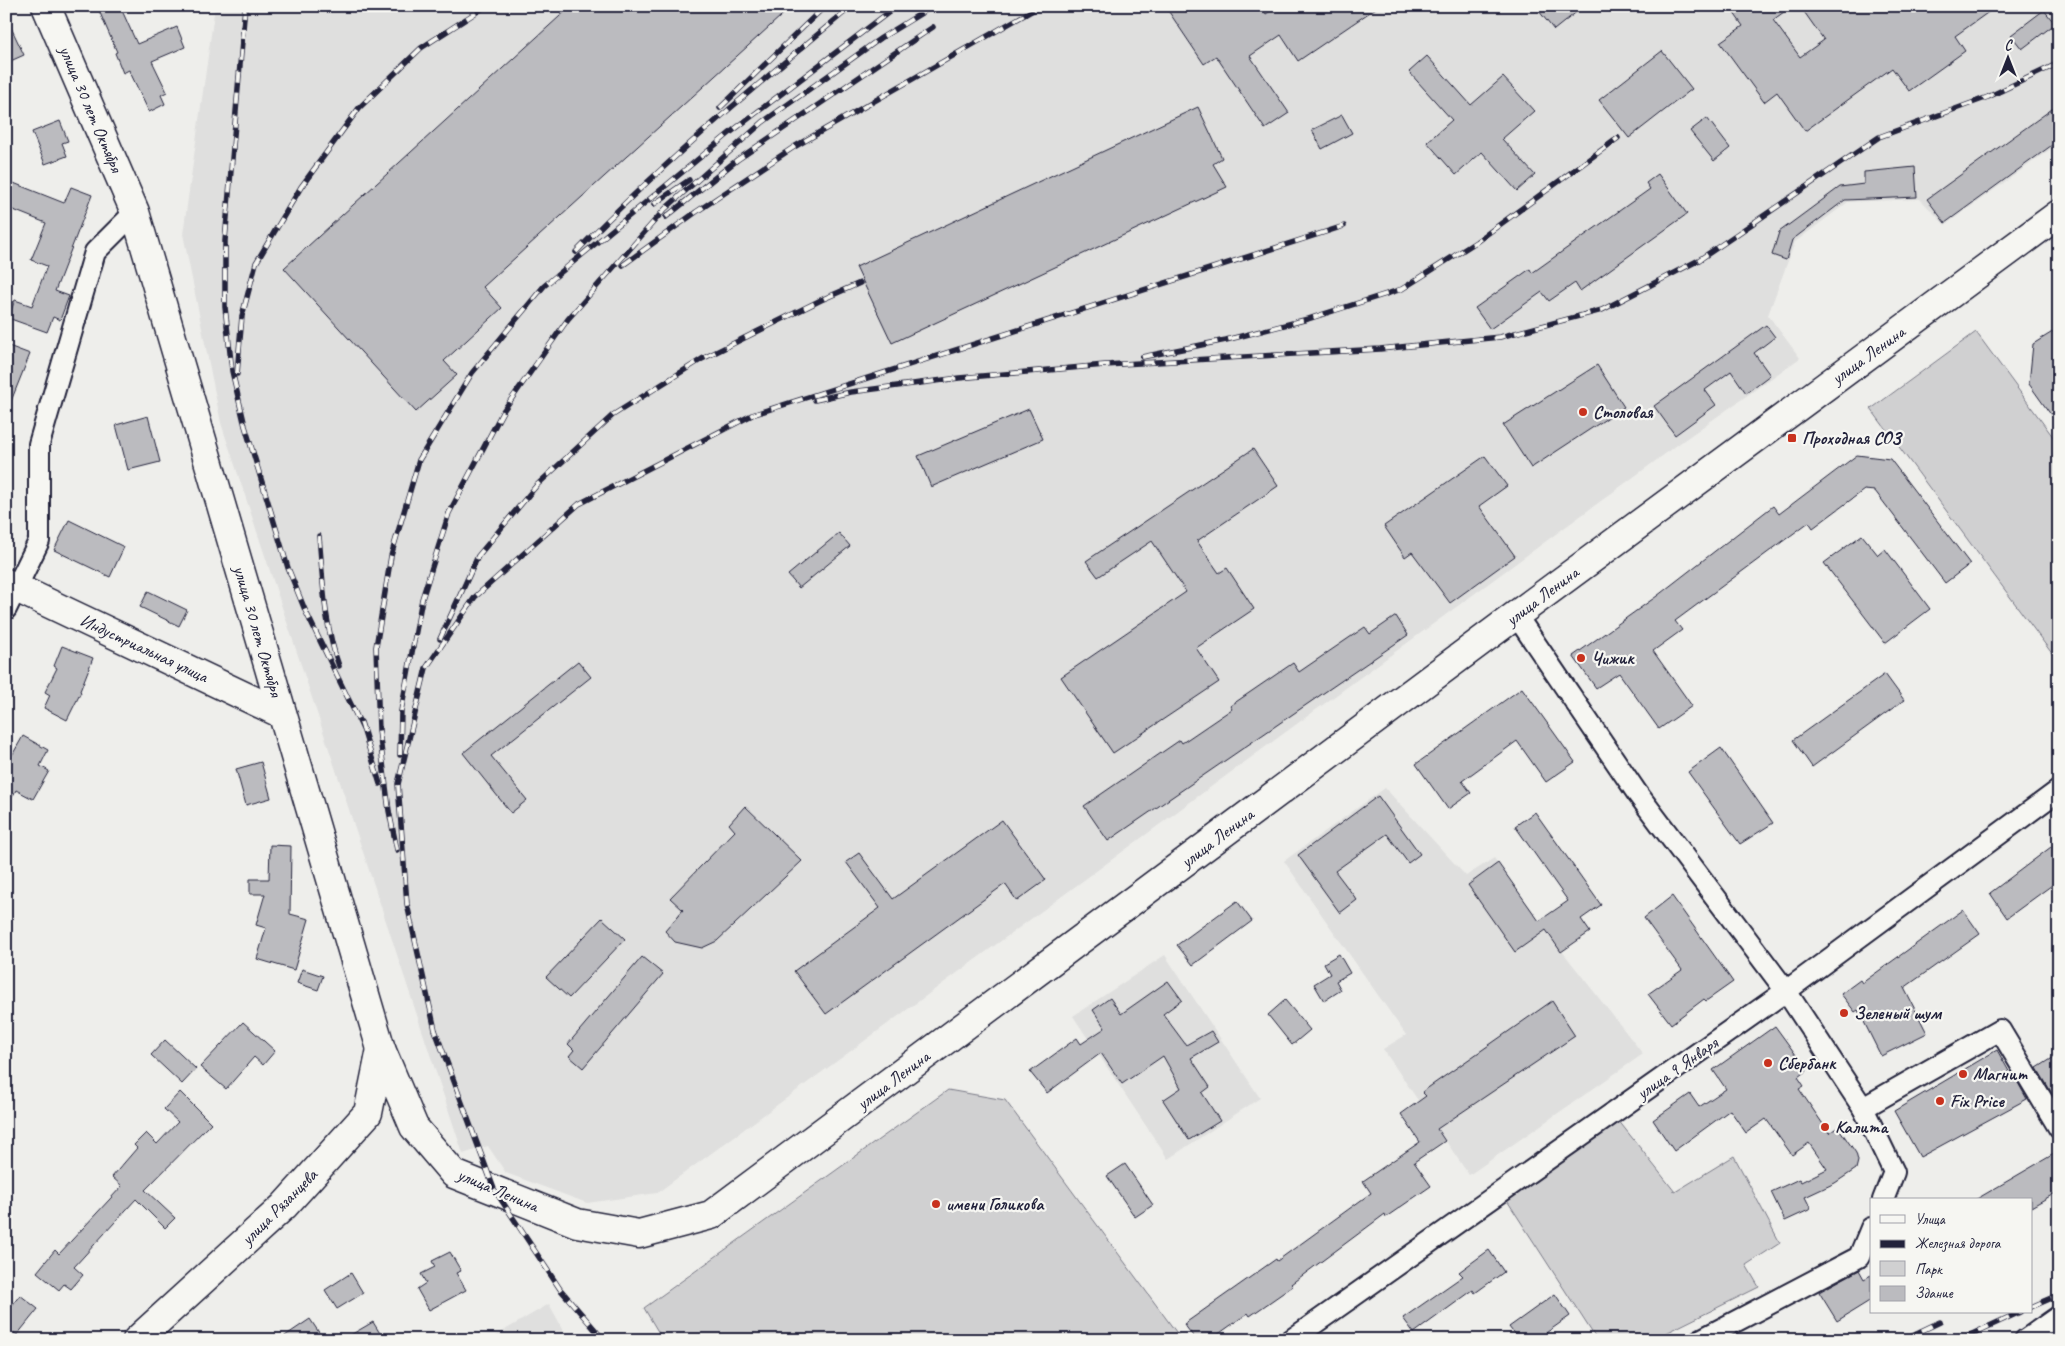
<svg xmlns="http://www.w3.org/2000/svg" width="2065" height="1346" viewBox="0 0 2065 1346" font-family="Caveat,sans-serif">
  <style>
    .built { fill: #dfdfde }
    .green { fill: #d0d0d1; stroke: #797986 }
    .building { fill: #bbbbbf; stroke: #22223b }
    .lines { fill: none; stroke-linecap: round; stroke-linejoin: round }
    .street-casing { stroke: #22223b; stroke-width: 24 }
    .secondary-casing { stroke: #22223b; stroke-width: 31 }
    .street { stroke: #f6f6f2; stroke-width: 20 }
    .secondary { stroke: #f6f6f2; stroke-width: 28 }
    .rail-casing { stroke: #22223b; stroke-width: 5.5 }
    .rail { stroke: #f6f6f2; stroke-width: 4; stroke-dasharray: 11; stroke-linecap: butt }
    .poi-dot { fill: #c8321e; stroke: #f6f6f2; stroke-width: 2 }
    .labels { text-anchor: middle; stroke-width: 4.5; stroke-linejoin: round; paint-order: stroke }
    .street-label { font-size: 18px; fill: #22223b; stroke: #f6f6f2 }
    .poi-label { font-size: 18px; font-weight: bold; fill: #22223b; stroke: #f6f6f2; text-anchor: start }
  </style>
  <rect width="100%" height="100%" fill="#eeeeeb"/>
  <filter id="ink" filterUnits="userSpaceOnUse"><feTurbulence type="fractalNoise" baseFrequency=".02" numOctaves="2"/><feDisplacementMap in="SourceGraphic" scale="10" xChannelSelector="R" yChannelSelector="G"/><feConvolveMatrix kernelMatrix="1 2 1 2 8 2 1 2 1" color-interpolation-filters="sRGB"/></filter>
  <g filter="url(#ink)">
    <!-- built -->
    <g class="built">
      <polygon points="215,6 2059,6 2059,143 1945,225 1920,199 1848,202 1795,242 1768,315 1800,358 1684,440 657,1193 587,1203 506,1173 488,1146 463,1154 221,423 183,234"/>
      <polygon points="1385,788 1466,876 1494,858 1558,946 1643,1054 1469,1175 1383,1049 1406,1035 1284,861"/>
      <polygon points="1165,955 1260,1098 1168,1159 1073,1016"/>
      <polygon points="549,1304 569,1340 488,1340"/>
    </g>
    <!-- green -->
    <g class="green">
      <polygon points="1976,332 2059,445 2059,663 1871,409"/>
      <polygon points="948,1090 1005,1100 1182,1340 663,1340 644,1308"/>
      <polygon points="1618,1120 1675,1192 1734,1156 1780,1243 1746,1265 1759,1287 1652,1340 1597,1340 1506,1199"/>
    </g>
    <!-- building -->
    <g class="building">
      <polygon points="97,6 120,6 137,44 177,27 185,47 152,61 167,92 161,95 165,104 149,112 129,70 123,73 115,53 117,52"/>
      <polygon points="571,6 792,6 483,287 502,308 444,361 457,375 416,412 284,268"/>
      <polygon points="1165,6 1261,6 1266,14 1278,6 1379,6 1298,61 1281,35 1250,56 1289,113 1265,129 1216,56 1204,64"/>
      <polygon points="1535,6 1584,6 1554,30"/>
      <polygon points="1729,6 1792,6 1773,20 1800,57 1824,40 1800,6 1997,6 1955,36 1965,51 1909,91 1892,68 1805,131 1777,92 1764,102 1720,42 1743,26"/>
      <polygon points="2044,10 2055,24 2022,49 2011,35"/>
      <polygon points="6,17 24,55 6,63"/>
      <polygon points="1662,51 1692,89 1629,138 1599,100"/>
      <polygon points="1427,56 1471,105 1503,77 1534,111 1502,139 1535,175 1517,191 1482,152 1456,175 1427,142 1452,120 1409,72"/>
      <polygon points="2059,104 2059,140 1945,223 1927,199"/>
      <polygon points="1198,107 1222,158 1213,164 1227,187 892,343 856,267"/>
      <polygon points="1342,115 1352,133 1322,149 1312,130"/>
      <polygon points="1707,118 1730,148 1714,161 1690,131"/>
      <polygon points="60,121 68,141 62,143 67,156 45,164 32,132"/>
      <polygon points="1915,167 1917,197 1845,200 1792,240 1786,260 1772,255 1779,232 1840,187 1864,184 1864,172"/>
      <polygon points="1658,174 1687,214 1580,291 1575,283 1549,301 1542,292 1490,329 1475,308 1530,269 1532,273 1650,189 1646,183"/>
      <polygon points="11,182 64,203 71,187 92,195 55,291 69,296 60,320 53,317 47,332 8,318 15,300 32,306 47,266 31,260 46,223 6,207 6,193"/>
      <polygon points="1766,325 1775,337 1754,353 1770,375 1746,393 1731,371 1705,390 1716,405 1675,435 1654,406"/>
      <polygon points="2059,328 2059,426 2029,384 2033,344"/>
      <polygon points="6,345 30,354 7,411 6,411"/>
      <polygon points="1597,365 1624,407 1531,468 1503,425"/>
      <polygon points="1029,409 1043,439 931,487 918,456"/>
      <polygon points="148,416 160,462 128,470 116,425"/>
      <polygon points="1253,449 1278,486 1197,541 1219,573 1227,568 1254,609 1196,648 1219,682 1113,753 1061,677 1186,592 1152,541 1098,577 1086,561"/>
      <polygon points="1857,455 1890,459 1970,564 1945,583 1875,491 1864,490 1813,528 1809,522 1675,621 1682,630 1653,651 1692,706 1659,729 1619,673 1596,688 1573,656 1657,596 1773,506 1779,514"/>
      <polygon points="1485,456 1507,486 1479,506 1515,556 1450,603 1412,552 1405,557 1384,526"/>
      <polygon points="69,520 124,547 110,577 54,550"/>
      <polygon points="839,533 850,546 799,588 788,575"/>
      <polygon points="1862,535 1878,555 1885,549 1930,609 1885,643 1824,563"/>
      <polygon points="148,591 187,610 179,626 140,607"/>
      <polygon points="1396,616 1408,635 1108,841 1084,806 1180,740 1182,743 1232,709 1230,706 1293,663 1299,672 1365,627 1370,634"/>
      <polygon points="62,646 93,658 80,691 81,692 67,720 44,708 50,695 45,692 57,668 54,666"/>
      <polygon points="578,661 591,677 491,756 527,800 511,813 463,753"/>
      <polygon points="1885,674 1904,700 1812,767 1793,740"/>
      <polygon points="1522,688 1575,762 1546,782 1517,741 1462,781 1471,793 1448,809 1416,764"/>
      <polygon points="23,736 48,750 40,766 49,771 33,799 16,790 6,809 6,766"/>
      <polygon points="1721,748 1773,823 1740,844 1688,772"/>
      <polygon points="261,762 271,798 246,805 236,769"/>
      <polygon points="1378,796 1420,854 1408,863 1387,834 1335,871 1357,900 1340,913 1298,855"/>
      <polygon points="745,806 802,861 717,941 702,948 675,942 665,931 683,910 670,898 735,831 729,824"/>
      <polygon points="1535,812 1601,905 1581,919 1590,932 1561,952 1546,930 1515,952 1468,885 1498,863 1539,921 1568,901 1515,826"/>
      <polygon points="1002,820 1046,880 1017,901 1005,884 826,1014 794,971 880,908 846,862 859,853 893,899"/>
      <polygon points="2059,841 2059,880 2007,918 1990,893"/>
      <polygon points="270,845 291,846 290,914 309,919 294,970 257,959 266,928 256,925 265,894 250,894 250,879 269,879"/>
      <polygon points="1672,896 1733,982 1706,1001 1704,999 1671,1024 1648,994 1682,970 1644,918"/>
      <polygon points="1237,901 1252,921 1193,965 1177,945"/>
      <polygon points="1963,910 1980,934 1904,988 1927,1033 1881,1056 1858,1010 1855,1012 1841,994 1860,980 1862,983"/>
      <polygon points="602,918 625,939 569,998 546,977"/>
      <polygon points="1339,954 1350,973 1336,981 1341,990 1324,1001 1314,984 1330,974 1324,963"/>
      <polygon points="642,957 663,974 583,1068 569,1056 574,1050 568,1044"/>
      <polygon points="302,969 323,976 318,990 297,983"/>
      <polygon points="1168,981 1182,1000 1163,1014 1186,1045 1211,1031 1218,1042 1191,1058 1210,1087 1202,1093 1220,1121 1189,1140 1163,1100 1181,1088 1163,1056 1122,1084 1101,1053 1047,1093 1030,1072 1077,1038 1081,1044 1105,1028 1093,1010 1110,998 1121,1014"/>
      <polygon points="1285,1000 1310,1030 1292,1045 1268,1015"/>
      <polygon points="1552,1001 1575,1036 1437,1129 1445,1141 1414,1162 1431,1186 1386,1217 1385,1214 1291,1284 1293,1286 1250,1316 1248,1313 1210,1340 1196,1340 1184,1324 1276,1259 1277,1261 1371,1193 1363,1181 1420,1142 1401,1114 1426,1096 1422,1092"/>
      <polygon points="243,1022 275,1051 263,1065 254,1057 226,1089 200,1067"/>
      <polygon points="1775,1026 1807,1070 1798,1077 1804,1086 1799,1089 1829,1133 1838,1127 1856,1153 1858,1161 1856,1169 1835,1183 1805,1197 1811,1209 1785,1221 1771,1192 1799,1179 1801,1182 1827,1169 1809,1143 1792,1155 1766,1119 1746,1133 1730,1110 1674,1151 1653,1120 1690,1094 1699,1107 1726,1089 1713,1070"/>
      <polygon points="165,1040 196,1069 182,1084 151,1055"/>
      <polygon points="1997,1050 2015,1082 2017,1081 2027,1099 1920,1157 1894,1111"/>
      <polygon points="2059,1054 2059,1105 2037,1068"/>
      <polygon points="180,1092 211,1123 145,1190 175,1218 165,1228 136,1199 74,1267 83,1275 71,1289 64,1284 59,1290 37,1272 55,1250 59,1254 122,1186 112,1177 137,1148 134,1145 146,1133 157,1144 178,1122 164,1109"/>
      <polygon points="2059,1151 2059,1191 2031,1207 2031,1200 1975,1200"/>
      <polygon points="1125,1164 1153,1205 1135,1217 1107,1176"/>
      <polygon points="1489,1250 1504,1272 1475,1293 1473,1290 1414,1333 1403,1318 1463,1276 1459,1272"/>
      <polygon points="450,1252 461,1271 456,1273 466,1290 429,1310 417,1289 426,1283 421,1274 435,1267 432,1261"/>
      <polygon points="1859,1270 1864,1279 1871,1275 1871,1300 1837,1321 1819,1292"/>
      <polygon points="351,1273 363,1293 337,1309 325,1290"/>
      <polygon points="1555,1294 1570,1316 1536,1340 1519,1340 1509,1327"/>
      <polygon points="20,1295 38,1309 17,1335 6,1327 6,1313"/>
      <polygon points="310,1319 324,1340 279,1340"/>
      <polygon points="373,1322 381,1335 373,1340 342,1340"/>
    </g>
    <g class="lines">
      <!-- street casing -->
      <g class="street-casing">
        <g id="street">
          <polyline points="6,609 39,541 39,444 95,252 135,212"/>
          <polyline points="1516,615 1637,793 1786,991 1863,1108 1894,1172 1883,1200"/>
          <polyline points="1863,1108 2000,1030 2059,1128"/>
          <polyline points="1291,1340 1786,991 2059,790"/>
          <polyline points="1700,1340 1859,1257 1871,1228"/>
          <polyline points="2025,1340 2059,1316"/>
        </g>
      </g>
      <!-- secondary casing -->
      <g class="secondary-casing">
        <g id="secondary">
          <polyline points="46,6 135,212 381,1049 414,1127 454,1174 577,1223 639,1234 711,1215 1516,615 2059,214"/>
          <polyline points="6,583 282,714"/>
          <polyline points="137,1340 284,1206 368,1113 381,1049"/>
        </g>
      </g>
      <!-- street -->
      <use href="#street" class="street"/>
      <!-- secondary -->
      <use href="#secondary" class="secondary"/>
      <!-- rail casing -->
      <g class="rail-casing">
        <g id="rail">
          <polyline points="245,6 225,241 225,307 232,371 245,426 288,568 305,610 363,729"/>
          <polyline points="720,108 825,6"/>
          <polyline points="654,204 689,180"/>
          <polyline points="666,217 737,160 933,27"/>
          <path d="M576,252C662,163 757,85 852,6"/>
          <polyline points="623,265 696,212 794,147 1040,6"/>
          <polyline points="1142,357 1226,340 1308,319 1402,289 1476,242 1618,138"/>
          <polyline points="237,374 242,316 256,263 301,187 359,108 421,48 486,6"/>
          <polyline points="815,400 851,392 959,378 1105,365 1380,349 1500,337 1602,310 1699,260 1879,137 1988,97 2059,63"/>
          <path d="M319,536C323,579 324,625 339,666"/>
          <polyline points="440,639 478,556 537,485 613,415 702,359 821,300 860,283"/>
          <polyline points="361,722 380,784"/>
          <polyline points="400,755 401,711 422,599 449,513 503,411 568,319 665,209 763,122 881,38 933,6"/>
          <polyline points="397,850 389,811 379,730 376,647 391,556 419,460 472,373 544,286 731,132 897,6"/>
          <polyline points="2031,1307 2059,1295"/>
          <polyline points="604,1340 560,1289 494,1189 435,1030 407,904 398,784 426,668 475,597 579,504 752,415 1344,226"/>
          <polyline points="1902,1340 1940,1322"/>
          <polyline points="1959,1340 2020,1312"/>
        </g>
      </g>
      <!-- rail -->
      <use href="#rail" class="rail"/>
    </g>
  </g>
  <!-- markers -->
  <g class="poi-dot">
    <circle cx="1583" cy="412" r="5"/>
    <rect x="1787" y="433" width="10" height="10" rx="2.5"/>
    <circle cx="1581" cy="658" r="5"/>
    <circle cx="1844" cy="1013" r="5"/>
    <circle cx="1768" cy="1063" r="5"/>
    <circle cx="1963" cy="1074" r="5"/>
    <circle cx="1940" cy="1101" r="5"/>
    <circle cx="1825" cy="1127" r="5"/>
    <circle cx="936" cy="1204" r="5"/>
  </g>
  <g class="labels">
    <!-- street labels -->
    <g class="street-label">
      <text transform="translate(91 109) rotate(67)" y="6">улица 30 лет Октября</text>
      <text transform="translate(1868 355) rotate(-36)" y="6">улица Ленина</text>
      <text transform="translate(1542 596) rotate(-37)" y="6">улица Ленина</text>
      <text transform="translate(258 631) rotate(74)" y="6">улица 30 лет Октября</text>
      <text transform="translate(144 648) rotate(25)" y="6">Индустриальная улица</text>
      <text transform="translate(1217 838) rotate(-37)" y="6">улица Ленина</text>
      <text transform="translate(1677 1068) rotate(-35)" y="6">улица 9 Января</text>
      <text transform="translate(893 1080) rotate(-37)" y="6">улица Ленина</text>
      <text transform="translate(498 1190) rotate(23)" y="6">улица Ленина</text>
      <text transform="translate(279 1207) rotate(-45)" y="6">улица Рязанцева</text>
    </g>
    <!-- poi labels -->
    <g class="poi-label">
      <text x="1593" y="418">Столовая</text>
      <text x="1802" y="444">Проходная СОЗ</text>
      <text x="1591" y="664">Чижик</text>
      <text x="1854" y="1019">Зеленый шум</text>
      <text x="1778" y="1069">Сбербанк</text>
      <text x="1973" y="1080">Магнит</text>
      <text x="1950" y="1107">Fix Price</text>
      <text x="1835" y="1133">Калита</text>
      <text x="946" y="1210">имени Голикова</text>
    </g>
  </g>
  <!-- margin -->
  <rect width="2065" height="1346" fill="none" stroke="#f6f6f2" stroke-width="25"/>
  <rect x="12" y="12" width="2040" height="1321" fill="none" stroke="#22223b" stroke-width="2" filter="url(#ink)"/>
  <!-- legend -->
  <rect x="1870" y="1198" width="162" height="115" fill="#f6f6f2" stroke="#a1a1a9"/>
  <rect x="1880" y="1215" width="25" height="8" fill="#f6f6f2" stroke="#a1a1a9"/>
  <text x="1915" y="1224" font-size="15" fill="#22223b">Улица</text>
  <rect x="1880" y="1240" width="25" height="8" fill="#22223b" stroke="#a1a1a9"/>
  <text x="1915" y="1248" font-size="15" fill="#22223b">Железная дорога</text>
  <rect x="1880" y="1261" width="25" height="15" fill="#d0d0d1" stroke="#a1a1a9"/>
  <text x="1915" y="1274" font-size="15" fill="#22223b">Парк</text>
  <rect x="1880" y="1286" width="25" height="15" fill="#bbbbbf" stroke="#a1a1a9"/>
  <text x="1915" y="1298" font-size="15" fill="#22223b">Здание</text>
  <!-- north arrow -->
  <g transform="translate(2008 58)" stroke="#f6f6f2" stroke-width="4" paint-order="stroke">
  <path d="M0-4L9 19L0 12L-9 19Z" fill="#22223b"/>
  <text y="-8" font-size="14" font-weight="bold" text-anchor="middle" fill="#22223b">С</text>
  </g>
</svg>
